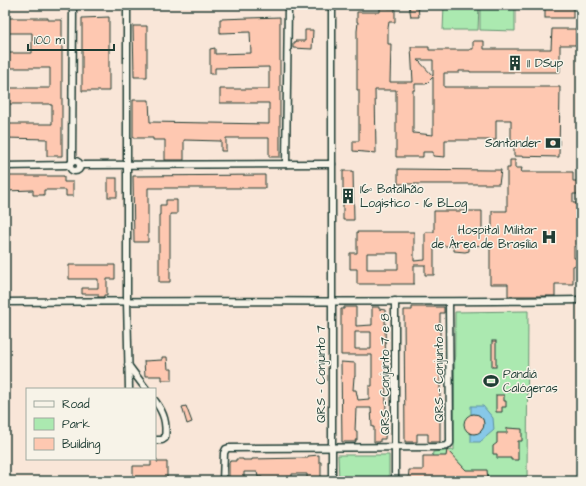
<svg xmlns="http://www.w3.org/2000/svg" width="586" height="486" viewBox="0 0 586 486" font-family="'Architects Daughter',sans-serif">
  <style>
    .green { fill: #abe9b0; stroke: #659372 }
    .water { fill: #87c8e8; stroke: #5d90a0 }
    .building { fill: #fec8b1; stroke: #1f3d34; fill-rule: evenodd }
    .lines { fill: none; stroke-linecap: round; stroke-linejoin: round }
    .minor-casing { stroke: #1f3d34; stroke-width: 9 }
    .minor { stroke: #f7f3e8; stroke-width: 6 }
    .labels { text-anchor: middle; stroke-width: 3; stroke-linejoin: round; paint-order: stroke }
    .poi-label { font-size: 12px; fill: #1f3d34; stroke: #f7f3e8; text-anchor: start }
    .street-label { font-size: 12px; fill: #1f3d34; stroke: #f7f3e8 }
  </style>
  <rect width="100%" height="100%" fill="#f9e6d8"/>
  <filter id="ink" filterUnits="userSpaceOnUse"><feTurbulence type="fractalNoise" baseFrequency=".025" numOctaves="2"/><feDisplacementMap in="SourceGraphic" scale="8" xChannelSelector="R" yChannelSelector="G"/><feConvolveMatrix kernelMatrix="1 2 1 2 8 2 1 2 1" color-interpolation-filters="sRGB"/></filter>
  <g filter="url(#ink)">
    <!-- green -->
    <g class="green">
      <polygon points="444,5 479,5 478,30 443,30"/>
      <polygon points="480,5 515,5 515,31 480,30"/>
      <polygon points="528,311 527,481 430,481 430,469 433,452 454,450 455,312"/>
      <polygon points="338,455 389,455 389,481 339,481"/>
    </g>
    <!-- water -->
    <polygon class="water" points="471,406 483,406 493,418 494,430 480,442 471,442 471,434 477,433 483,428 483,419 479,415 471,414"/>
    <!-- building -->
    <g class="building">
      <path d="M380,5H388V8H395V22H389L388,28V44H391L390,82H413L411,47H429V50H470V49H473V41H484V49H551L552,29H576V45H560V72H470V71H459V73H444V87H560L559,157L514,156V141H511V120H496V140H445V157L433,156V152H423V157H396V90H375L376,153L353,151V141H359V90H357V31L358,22H357V12H380ZM418,60H433V76ZM433,77V135L413,133V90H415V84H426Z"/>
      <polygon points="409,5 418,5 419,17 411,17"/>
      <rect x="545" y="5" width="28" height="13"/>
      <polygon points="109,17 109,91 82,91 82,18"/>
      <polygon points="280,17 280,157 269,157 269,138 226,138 226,151 221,151 221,141 184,140 184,160 165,160 165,140 153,140 153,138 133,138 133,100 149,100 150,122 269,124 269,103 220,103 220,89 269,89 269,67 215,68 215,74 210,74 210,49 215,48 215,54 251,53 250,32 220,33 220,19"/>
      <polygon points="5,18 48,18 48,20 62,20 62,156 47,156 47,139 5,138 5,124 52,124 52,105 50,105 50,104 5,104 5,88 50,88 50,68 5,68 5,53 32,53 32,33 5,33"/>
      <polygon points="133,26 147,26 147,77 134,77"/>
      <polygon points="305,30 313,30 312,49 293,48 293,43 295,43 295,41 305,41"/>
      <path d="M510,160H515V168H522L521,172H573V181H578V194H573V203H581V246H574V258H577L578,265L573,266V284H555V296H508V284H490V245L469,246V251L465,252L454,251V246H434V275H425V265H414V284H357V269H350V253H357V232H414V261L425,260V232H434V211H482V232H492V211H507V168H510ZM367,253H398V269H367Z"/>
      <polygon points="398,169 490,170 501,170 499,184 398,184"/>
      <polygon points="343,171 353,171 354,220 343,220"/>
      <polygon points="265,175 265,188 148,188 148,242 134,242 133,176"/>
      <polygon points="5,176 64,176 64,182 73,182 73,196 66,196 66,190 44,190 44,195 33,195 33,190 5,191"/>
      <rect x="108" y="178" width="9" height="19"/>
      <polygon points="166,200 177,200 177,214 170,214 170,282 159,282 159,215 160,215 160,205 166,205"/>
      <polygon points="69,265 115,265 115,279 107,279 107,295 104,295 104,297 98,297 98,294 82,294 82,288 98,288 98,279 69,279"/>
      <path d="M344,307H356V326L372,325V307H379V309L385,310L386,425L385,439H380V442H374V427H372L371,408H356L355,431H357V440H355L356,442H342L341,362L355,363V377H354L353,390H356L358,400L369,399V386H372V355H341V309H344ZM355,332H371V349H355Z"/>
      <polygon points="412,307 444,307 444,313 440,313 440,442 428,442 428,434 417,434 417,442 405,442 404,310 412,310"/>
      <rect x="492" y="341" width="4" height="26"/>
      <polygon points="162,357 167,357 168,369 172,369 172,380 162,380 162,376 145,376 144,361 162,360"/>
      <polygon points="496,395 504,395 504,401 506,401 506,407 502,407 502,412 496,412"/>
      <polygon points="186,406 192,422 187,424 182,407"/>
      <circle cx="474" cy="424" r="10"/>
      <polygon points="507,428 522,429 522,441 518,441 518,460 511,460 511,458 497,458 497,454 493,454 493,446 497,443 497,433 507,433"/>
      <polygon points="447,450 466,470 487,470 488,481 408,481 409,470 423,470 423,456 446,456"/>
      <polygon points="319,455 319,462 321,462 321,481 307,479 307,474 292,474 292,477 287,477 287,481 262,481 262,477 258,477 257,472 244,472 244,480 243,481 229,481 229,462 230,462 230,461 236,461 236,459 243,459 243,460 252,460 252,459 303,458 308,458 308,456"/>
      <polygon points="151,459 157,459 157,462 167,462 167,478 133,478 133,466 151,466"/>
    </g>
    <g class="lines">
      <!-- minor casing -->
      <g class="minor-casing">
        <g id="minor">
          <polyline points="127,5 127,301 129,389"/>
          <polyline points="332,5 332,481"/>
          <circle cx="75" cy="166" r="5"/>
          <polyline points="72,162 73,5"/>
          <polyline points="286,164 288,5"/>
          <polyline points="80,165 332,164"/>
          <polyline points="5,166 70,165"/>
          <path d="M5,302C197,300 389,303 581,300"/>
          <polyline points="128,365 146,389"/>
          <path d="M155,401C164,413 167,423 165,438L162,440H155"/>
          <polyline points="223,481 224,453 226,449 229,448 440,447 447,446 450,443 450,438 449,302"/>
          <polyline points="395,481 395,301"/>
        </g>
      </g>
      <!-- minor -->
      <use href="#minor" class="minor"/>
    </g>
  </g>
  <!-- icons -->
  <defs>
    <g id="building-bare" transform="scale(1.2)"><path d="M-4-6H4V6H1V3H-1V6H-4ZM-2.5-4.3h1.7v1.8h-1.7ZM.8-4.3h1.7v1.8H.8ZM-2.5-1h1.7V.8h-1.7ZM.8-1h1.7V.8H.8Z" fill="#1f3d34" stroke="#f7f3e8" stroke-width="2.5" paint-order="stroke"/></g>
    <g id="bank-bare" transform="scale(1.2)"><path d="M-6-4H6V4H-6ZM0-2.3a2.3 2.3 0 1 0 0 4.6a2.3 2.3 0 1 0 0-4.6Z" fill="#1f3d34" stroke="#f7f3e8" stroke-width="2.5" paint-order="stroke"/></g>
    <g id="hospital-bare" transform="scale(1.2)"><path d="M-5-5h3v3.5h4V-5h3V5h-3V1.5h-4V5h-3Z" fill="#1f3d34" stroke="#f7f3e8" stroke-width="2.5" paint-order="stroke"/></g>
    <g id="stadium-bare" transform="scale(1.2)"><path d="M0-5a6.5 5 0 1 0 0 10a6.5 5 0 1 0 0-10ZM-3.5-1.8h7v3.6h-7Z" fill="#1f3d34" stroke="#f7f3e8" stroke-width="2.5" paint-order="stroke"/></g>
  </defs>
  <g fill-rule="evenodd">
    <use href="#building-bare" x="515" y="63"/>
    <use href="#bank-bare" x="553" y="143"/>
    <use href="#building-bare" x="348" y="196"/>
    <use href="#hospital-bare" x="549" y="237"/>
    <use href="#stadium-bare" x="491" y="381"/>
  </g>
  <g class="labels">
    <!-- poi labels -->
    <g class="poi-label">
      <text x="527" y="67">11 DSup</text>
      <text x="541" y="147" text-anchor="end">Santander</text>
      <text x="360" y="193">16º Batalhão<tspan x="360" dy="14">Logístico - 16 BLog</tspan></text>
      <text x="537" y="234" text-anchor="end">Hospital Militar<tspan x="537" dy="14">de Área de Brasília</tspan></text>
      <text x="503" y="378">Pandiá<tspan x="503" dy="14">Calógeras</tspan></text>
    </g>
    <!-- street labels -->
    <g class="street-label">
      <text transform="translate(439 373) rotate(-90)" y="4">QRS - Conjunto 8</text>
      <text transform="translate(321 374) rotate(-90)" y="4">QRS - Conjunto 7</text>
      <text transform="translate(385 374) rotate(-90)" y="4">QRS - Conjunto 7 e 8</text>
    </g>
  </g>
  <!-- margin -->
  <rect width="586" height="486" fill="none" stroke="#f7f3e8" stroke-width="20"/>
  <rect x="10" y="10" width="566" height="466" fill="none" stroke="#1f3d34" stroke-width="1.5" filter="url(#ink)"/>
  <!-- legend -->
  <rect x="26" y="388" width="130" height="72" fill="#f7f3e8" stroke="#a1aaa0"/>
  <rect x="34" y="401" width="20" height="6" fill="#f7f3e8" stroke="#a1aaa0"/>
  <text x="62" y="408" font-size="12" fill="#1f3d34">Road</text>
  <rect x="34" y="418" width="20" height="12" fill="#abe9b0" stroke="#a1aaa0"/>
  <text x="62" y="428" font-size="12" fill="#1f3d34">Park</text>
  <rect x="34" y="438" width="20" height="12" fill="#fec8b1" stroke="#a1aaa0"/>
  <text x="62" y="448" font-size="12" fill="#1f3d34">Building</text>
  <!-- scale -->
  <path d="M28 44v6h86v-6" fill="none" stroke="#1f3d34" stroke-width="2"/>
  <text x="34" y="44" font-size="12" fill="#1f3d34" stroke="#f7f3e8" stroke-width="3" paint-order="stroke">100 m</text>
</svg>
